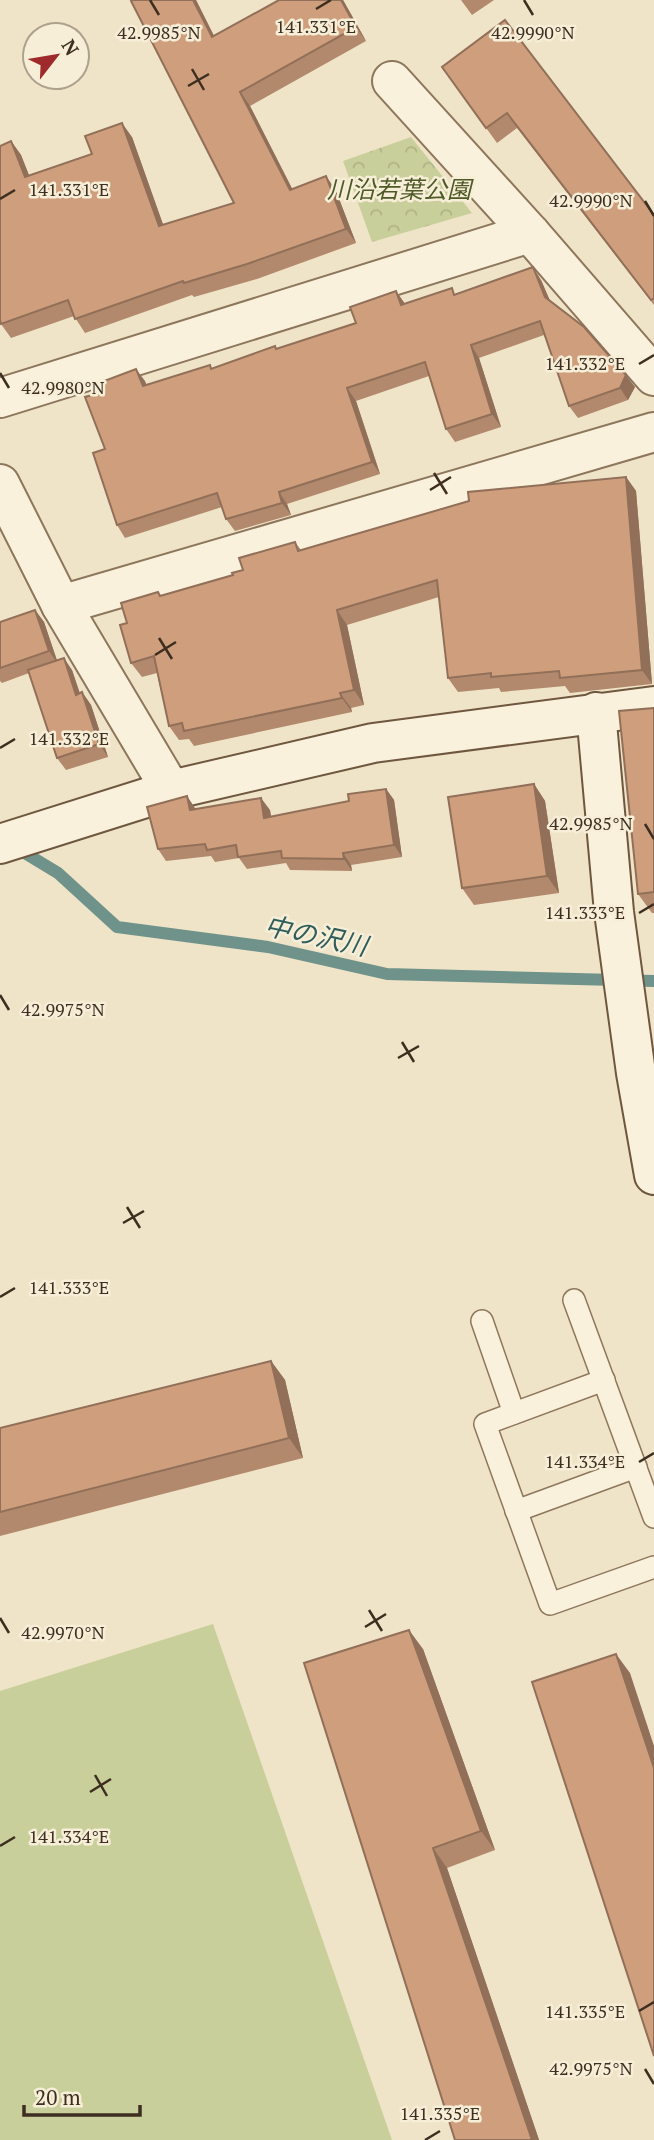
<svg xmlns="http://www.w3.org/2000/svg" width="654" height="2140" viewBox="0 0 654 2140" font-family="'PT Serif','Noto Sans JP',serif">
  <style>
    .green { fill: #c9cf9b }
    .park { fill: url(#park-crowns) }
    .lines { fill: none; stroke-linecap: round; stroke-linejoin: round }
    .stream { stroke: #6f938a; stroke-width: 12 }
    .lane-casing { stroke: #8d765c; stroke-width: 24 }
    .street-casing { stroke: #8d765c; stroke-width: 42 }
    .secondary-casing { stroke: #6f573f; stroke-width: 42 }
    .lane { stroke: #faf1dc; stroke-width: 21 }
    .street { stroke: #faf1dc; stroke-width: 38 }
    .secondary { stroke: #faf1dc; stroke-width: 38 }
    .wall { fill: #b2896c }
    .shaded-wall { fill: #916f58 }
    .building { fill: #cf9f7d; stroke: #916f58; stroke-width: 2 }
    .ticks { fill: none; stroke: #3d2e20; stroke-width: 2.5 }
    .labels { text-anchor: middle; stroke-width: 5; stroke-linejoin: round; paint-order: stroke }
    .park-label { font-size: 24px; font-style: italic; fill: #4d5a26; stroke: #f7eed8 }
    .water-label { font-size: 26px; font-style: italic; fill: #2f5d5a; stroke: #f7eed8 }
    .ticks-label { font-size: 18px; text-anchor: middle; fill: #3d2e20; stroke: #f7eed8; stroke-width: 5; stroke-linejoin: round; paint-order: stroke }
  </style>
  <defs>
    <pattern id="park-crowns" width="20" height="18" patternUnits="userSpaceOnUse" patternTransform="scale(1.75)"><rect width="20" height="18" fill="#c9cf9b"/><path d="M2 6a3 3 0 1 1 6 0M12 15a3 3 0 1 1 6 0" fill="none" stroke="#aeb285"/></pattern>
  </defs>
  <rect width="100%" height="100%" fill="#f0e4c8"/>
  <!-- green -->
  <polygon class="green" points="213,1624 392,2140 0,2140 0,1691"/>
  <!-- park -->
  <polygon class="park" points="411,137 472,213 372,242 343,161"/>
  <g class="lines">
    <!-- stream -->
    <polyline class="stream" points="15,847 58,873 117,927 268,947 387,974 654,981"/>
    <!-- lane casing -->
    <g class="lane-casing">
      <g id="lane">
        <polyline points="574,1300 654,1517"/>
        <polyline points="482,1321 514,1413"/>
        <polyline points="604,1380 485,1424 550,1604 654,1567"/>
        <polyline points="516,1511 636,1467"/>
      </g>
    </g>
    <!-- street casing -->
    <g class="street-casing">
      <g id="street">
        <polyline points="392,81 530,233 654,376"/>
        <polyline points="0,398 530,233"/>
        <polyline points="0,484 61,605 171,790"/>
        <polyline points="61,605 654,432"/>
      </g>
    </g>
    <!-- secondary casing -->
    <g class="secondary-casing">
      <g id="secondary">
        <polyline points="596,712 614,912 636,1073 654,1175"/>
        <polyline points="0,844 171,790 373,743 654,706"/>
      </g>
    </g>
    <!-- lane -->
    <use href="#lane" class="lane"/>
    <!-- street -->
    <use href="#street" class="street"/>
    <!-- secondary -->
    <use href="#secondary" class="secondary"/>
  </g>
  <!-- wall -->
  <g class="wall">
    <polygon points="133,0 196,0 214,36 279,0 343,0 366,41 250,106 292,189 326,176 336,191 356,243 257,279 194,297 192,295 85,333 74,316 11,338 1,324 11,141 21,155 29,175 92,154 132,137 163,225 234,203"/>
    <polygon points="461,0 494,0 472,15"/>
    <polygon points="442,67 654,215 654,305 517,128 497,143"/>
    <polygon points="541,280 550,301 635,387 628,400 578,418 569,406 544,335 479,358 501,427 455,442 446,429 429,376 356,401 380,474 287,504 291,515 235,531 226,519 222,507 125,538 117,525 105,449 99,393 136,369 146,385 210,365 212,369 277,349 356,323 396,291 405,304"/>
    <polygon points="626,477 636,491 652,684 570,693 565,686 501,692 499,688 458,692 448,678 439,597 347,625 364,705 351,708 352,712 194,746 189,739 179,740 169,726 157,673 142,677 131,663 127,623 161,596 233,575 295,542 301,550"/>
    <polygon points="35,610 44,622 57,660 72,670 80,693 82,692 91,705 108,757 66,770 57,758 29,673 2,683 0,681 0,622"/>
    <polygon points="654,708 654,913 652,913 638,894"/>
    <polygon points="534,784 545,801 559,893 474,905 462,888"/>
    <polygon points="386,789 394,800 402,857 351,865 352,871 290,870 286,863 247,869 239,858 215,862 211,856 166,861 158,849 187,796 195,810 270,810 271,817 349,801"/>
    <polygon points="271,1361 285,1380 303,1458 0,1536 0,1428"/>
    <polygon points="423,1649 495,1850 447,1868 539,2140 455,2140 304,1663"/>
  </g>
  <!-- shaded-wall -->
  <g class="shaded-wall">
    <polygon points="193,0 196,0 222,52 212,37"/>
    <polygon points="341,0 343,0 366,41 356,27"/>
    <polygon points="240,92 250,106 300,204 290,190"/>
    <polygon points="122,123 132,137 169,241 159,226"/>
    <polygon points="11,141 21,155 35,191 25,177"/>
    <polygon points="326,176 336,191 356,243 346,229"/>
    <polygon points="533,267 541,280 554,310 545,297"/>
    <polygon points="396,291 405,304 401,305"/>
    <polygon points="471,345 479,358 501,427 492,414"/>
    <polygon points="136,369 145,381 152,398 143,386"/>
    <polygon points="626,375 635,387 628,400 620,388"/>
    <polygon points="347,388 356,401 380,474 372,462"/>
    <polygon points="626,477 636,491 652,684 642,670"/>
    <polygon points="279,492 287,504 291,515 282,503"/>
    <polygon points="35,610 44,622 58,664 49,651"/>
    <polygon points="337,610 347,625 364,705 354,690"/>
    <polygon points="64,658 72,670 84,707 76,695"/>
    <polygon points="82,692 91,705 108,757 99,744"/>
    <polygon points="340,693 351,708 352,712 342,698"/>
    <polygon points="534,784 545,801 559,893 547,876"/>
    <polygon points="386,789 394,800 402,857 394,845"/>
    <polygon points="187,796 195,808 199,822 190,810"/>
    <polygon points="261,798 270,810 273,830 264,818"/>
    <polygon points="343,853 351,865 352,871 344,859"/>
    <polygon points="271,1361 285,1380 303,1458 289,1438"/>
    <polygon points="409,1630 423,1649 495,1850 481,1831"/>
    <polygon points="616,1654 630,1673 654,1746 654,1768"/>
    <polygon points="433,1848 447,1868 539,2140 532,2140"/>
  </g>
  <!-- building -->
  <g class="building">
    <polygon points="133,0 193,0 212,37 279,0 341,0 356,27 240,92 290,190 326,176 346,229 247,264 184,283 183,281 75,319 68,300 1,324 0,320 0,146 11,141 25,177 92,154 85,136 122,123 159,226 234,203 131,1"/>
    <polygon points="505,20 654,215 654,298 651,300 507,113 486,128 442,67"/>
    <polygon points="533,267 545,297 584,327 626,375 620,388 569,406 540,321 471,345 492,414 446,429 425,362 347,388 372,462 279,492 282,503 226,519 217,493 117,525 93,453 105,449 85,397 99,393 96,384 136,369 143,386 210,365 211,369 275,346 276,349 356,323 350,307 396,291 401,305 452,288 454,295"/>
    <polygon points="626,477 642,670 560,678 559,671 491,677 491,673 448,678 437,580 337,610 354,690 340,693 342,698 184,731 182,723 169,726 154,656 131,663 120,625 127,623 121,603 158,592 160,596 233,575 232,573 243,570 239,558 295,542 298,551 469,501 468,492"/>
    <polygon points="35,610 49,651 0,668 0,622"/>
    <polygon points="64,658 76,695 82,692 99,744 57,758 28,670"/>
    <polygon points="654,708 654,892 638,894 619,711"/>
    <polygon points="534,784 547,876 462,888 448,797"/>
    <polygon points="386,789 394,845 343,853 344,859 282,858 281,851 238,857 236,845 207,850 205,844 158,849 147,807 187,796 190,810 261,798 264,818 349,801 348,794"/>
    <polygon points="271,1361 289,1438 0,1512 0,1428"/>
    <polygon points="409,1630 481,1831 433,1848 532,2140 455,2140 304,1663"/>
    <polygon points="616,1654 654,1768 654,2056 532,1682"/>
  </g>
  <!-- ticks -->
  <path class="ticks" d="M150,0L159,15M524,0L533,15M316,9L331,0M192,69L204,90M188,86L209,74M0,199L15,190M645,201L654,216M639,364L654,355M0,373L9,388M434,473L447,494M430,490L451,477M159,638L172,659M155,655L176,642M0,748L15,739M645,824L654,839M639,913L654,904M0,995L9,1010M402,1042L414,1062M398,1058L419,1046M127,1207L140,1228M123,1223L144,1211M0,1297L15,1288M639,1462L654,1453M369,1610L382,1631M0,1618L9,1633M365,1627L386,1614M95,1775L107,1796M90,1792L111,1779M0,1846L15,1837M639,2011L654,2002M645,2069L654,2084M425,2140L440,2131"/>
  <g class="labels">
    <!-- park labels -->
    <g class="park-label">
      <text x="399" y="198">川沿若葉公園</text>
    </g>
    <!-- water labels -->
    <g class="water-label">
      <text transform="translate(316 936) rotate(12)" y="9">中の沢川</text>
    </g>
  </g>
  <g class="ticks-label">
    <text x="316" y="33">141.331°E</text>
    <text x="159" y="39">42.9985°N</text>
    <text x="533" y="39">42.9990°N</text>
    <text x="69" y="196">141.331°E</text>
    <text x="591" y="207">42.9990°N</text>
    <text x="585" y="370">141.332°E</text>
    <text x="63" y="394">42.9980°N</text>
    <text x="69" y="745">141.332°E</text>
    <text x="591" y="830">42.9985°N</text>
    <text x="585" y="919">141.333°E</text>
    <text x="63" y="1016">42.9975°N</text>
    <text x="69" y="1294">141.333°E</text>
    <text x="585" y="1468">141.334°E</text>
    <text x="63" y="1639">42.9970°N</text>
    <text x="69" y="1843">141.334°E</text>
    <text x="585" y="2018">141.335°E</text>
    <text x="591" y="2075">42.9975°N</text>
    <text x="440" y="2120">141.335°E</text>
  </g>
  <!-- north arrow -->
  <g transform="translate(56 56) rotate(59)"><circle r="33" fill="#f7eed8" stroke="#ada18e" stroke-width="2"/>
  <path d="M0-5L12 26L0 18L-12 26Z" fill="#9e2a2b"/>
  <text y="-10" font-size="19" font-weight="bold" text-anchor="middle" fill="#3d2e20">N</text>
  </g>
  <!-- scale -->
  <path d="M24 2105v10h116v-10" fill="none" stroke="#3d2e20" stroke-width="3.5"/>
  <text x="35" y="2105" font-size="21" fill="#3d2e20" stroke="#f7eed8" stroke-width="5" paint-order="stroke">20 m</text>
</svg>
